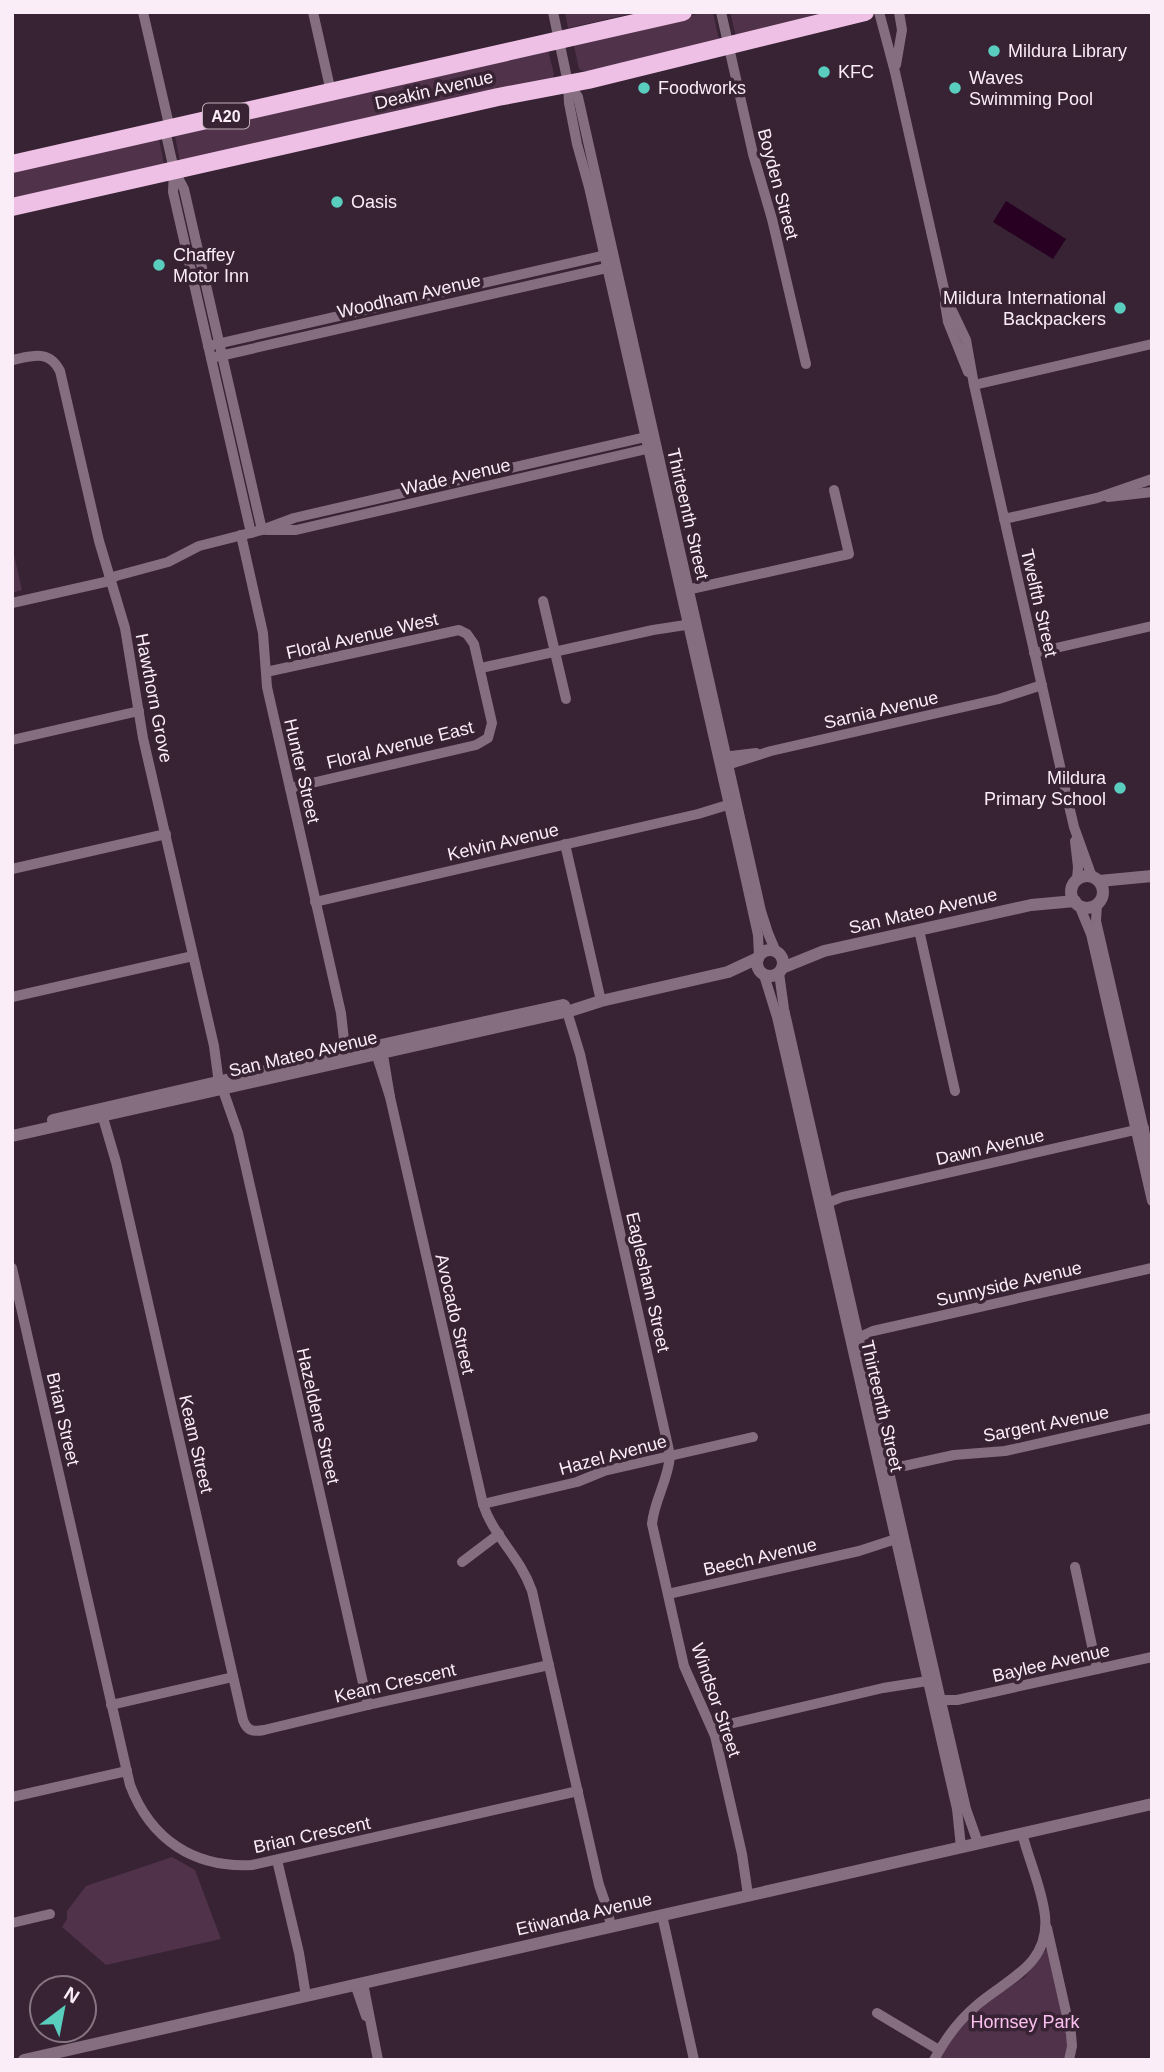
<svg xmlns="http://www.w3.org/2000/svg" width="1164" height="2072" viewBox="0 0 1164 2072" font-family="Arial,sans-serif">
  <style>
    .green { fill: #51324b }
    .water { fill: #270022 }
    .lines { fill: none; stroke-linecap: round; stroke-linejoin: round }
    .minor { stroke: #856e80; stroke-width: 10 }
    .tertiary { stroke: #856e80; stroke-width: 12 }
    .trunk { stroke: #efc0e5; stroke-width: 18 }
    .poi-dot { fill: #59cebf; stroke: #372333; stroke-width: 2.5 }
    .labels { text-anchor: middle; stroke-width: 7; stroke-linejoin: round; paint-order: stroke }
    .shield { fill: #372333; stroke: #c0b0bc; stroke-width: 2 }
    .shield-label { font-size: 16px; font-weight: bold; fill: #fbedf7 }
    .poi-label { font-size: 18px; fill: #fbedf7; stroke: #372333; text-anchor: start }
    .street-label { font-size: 18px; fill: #fbedf7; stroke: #372333 }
    .park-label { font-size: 18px; fill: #fcc0f0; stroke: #372333 }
  </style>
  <rect width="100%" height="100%" fill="#372333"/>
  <!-- green -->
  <g class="green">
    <polygon points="565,12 638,12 568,28"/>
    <polygon points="706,12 713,13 719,40 585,72 579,69 574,46 579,41"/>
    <polygon points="730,12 837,12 736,36"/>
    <polygon points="548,50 554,74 553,78 180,161 175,136"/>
    <polygon points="159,139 164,164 12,202 12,170"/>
    <polygon points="12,546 22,590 12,593"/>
    <polygon points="172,1857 195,1870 221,1939 106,1965 62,1927 67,1919 67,1911 86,1886"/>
    <polygon points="1046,1949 1048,1951 1067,2034 1067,2044 1064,2060 938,2060 956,2033 970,2016 998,1994 1025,1977"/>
  </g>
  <!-- water -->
  <polygon class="water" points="1006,201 1066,239 1053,259 993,222"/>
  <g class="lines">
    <!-- minor -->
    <g class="minor">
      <polyline points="143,12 170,129"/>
      <polyline points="313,12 331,92"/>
      <polyline points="553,12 568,83 569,103 577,144 589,187 743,867 758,935 759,956"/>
      <polyline points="721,12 753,154 772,219 806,364"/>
      <polyline points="879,12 895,72 946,298 966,340 974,385 1067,797 1074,827 1092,877"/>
      <polyline points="896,65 902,30 899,12"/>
      <polyline points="568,83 578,97 761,911 768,933 776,952"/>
      <polyline points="165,130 174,170 184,189 262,530"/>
      <polyline points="174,171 173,192 251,533"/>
      <polyline points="945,304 948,322 968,372"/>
      <polyline points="208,346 610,254"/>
      <polyline points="211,358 611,267"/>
      <path d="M12,360C32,356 49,349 60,371L99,541L125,628L143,738L214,1046L218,1076L238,1133L368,1705"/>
      <polyline points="974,385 1152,344"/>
      <polyline points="1108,497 1152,492"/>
      <polyline points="1004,519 1097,498 1152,479"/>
      <polyline points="266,530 296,530 651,448"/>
      <polyline points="241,535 263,633 267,687 341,1013 344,1040 349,1058"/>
      <polyline points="682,591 849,554 834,490"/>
      <polyline points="543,601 566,699"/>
      <polyline points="12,603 105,582 116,576 168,562 199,546 262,530 294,518 650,436"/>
      <polyline points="1034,653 1152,626"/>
      <polyline points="481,668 653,630 692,624"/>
      <polyline points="266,672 459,630 467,634 474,644 492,723 488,738 476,745 290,788"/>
      <polyline points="12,740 139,711"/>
      <polyline points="723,757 756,753"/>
      <polyline points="724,766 771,751 999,699 1042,685"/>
      <polyline points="1075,841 1078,867 1077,880"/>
      <polyline points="565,844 601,1001"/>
      <polyline points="12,869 166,834"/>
      <polyline points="315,902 698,814 734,803"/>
      <polyline points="1097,904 1096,921 1152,1165"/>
      <polyline points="1079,905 1091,934 1152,1201"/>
      <polyline points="919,930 955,1091"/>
      <polyline points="779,973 784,1009 944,1714 966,1809 978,1843"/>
      <polyline points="764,975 777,1017 957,1809 961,1847"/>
      <polyline points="12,997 193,956"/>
      <path d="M565,1005L580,1054L670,1455C669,1479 654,1500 652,1524L684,1666L715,1736L742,1854L748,1895"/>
      <polyline points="382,1049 390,1097"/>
      <path d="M375,1050L390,1097L483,1504C493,1536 520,1556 532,1591L599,1885L607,1908L611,1926"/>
      <path d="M101,1111L116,1162L243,1720C247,1731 253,1732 264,1730L368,1705L549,1665"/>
      <polyline points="825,1204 842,1197 1144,1128"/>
      <path d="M12,1268L130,1785C151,1840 194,1868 252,1865L578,1791"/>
      <polyline points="853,1340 873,1331 1152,1268"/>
      <polyline points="884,1465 904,1466 954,1455 1005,1451 1152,1418"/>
      <polyline points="483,1504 577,1482 604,1471 753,1437"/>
      <polyline points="462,1562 499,1534"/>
      <polyline points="1075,1567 1097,1669"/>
      <polyline points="668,1594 859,1551 902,1537"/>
      <polyline points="937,1700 957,1700 1152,1657"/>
      <polyline points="111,1705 233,1677"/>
      <polyline points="712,1728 883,1688 934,1680"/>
      <polyline points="12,1797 127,1771"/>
      <polyline points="277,1860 299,1953 306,1996"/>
      <polyline points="662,1915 694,2060"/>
      <polyline points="12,1923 50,1914"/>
      <polyline points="1047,1928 1071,2034 1072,2046 1069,2060"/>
      <polyline points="363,1983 378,2060"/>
      <polyline points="355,1984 366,2016"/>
      <polyline points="877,2013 939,2050"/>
      <path d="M934,2060C945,2039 959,2020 977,2005C1007,1979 1050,1965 1045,1916C1042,1888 1029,1861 1022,1833"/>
    </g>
    <!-- tertiary -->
    <g class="tertiary">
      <circle cx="1087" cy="892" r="16"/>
      <polyline points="1099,881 1152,876"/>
      <circle cx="770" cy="963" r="13"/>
      <polyline points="782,968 824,951 1031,905 1075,901"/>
      <polyline points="381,1045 563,1005"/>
      <polyline points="53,1120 374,1046"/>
      <polyline points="12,1136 573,1010 601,1001 728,972 758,958"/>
      <polyline points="24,2060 1152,1804"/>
    </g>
    <!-- trunk -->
    <g class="trunk">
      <polyline points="12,164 683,12"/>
      <polyline points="12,207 498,97 588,80 865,12"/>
    </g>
  </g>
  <!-- markers -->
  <g class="poi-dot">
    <circle cx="994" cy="51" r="7"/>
    <circle cx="824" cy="72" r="7"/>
    <circle cx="644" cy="88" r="7"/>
    <circle cx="955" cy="88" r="7"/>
    <circle cx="337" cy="202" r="7"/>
    <circle cx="159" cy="265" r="7"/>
    <circle cx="1120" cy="308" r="7"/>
    <circle cx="1120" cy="788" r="7"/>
  </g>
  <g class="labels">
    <!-- shield labels -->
    <rect class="shield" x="203" y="103.5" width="46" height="25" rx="5"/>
    <g class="shield-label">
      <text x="226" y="122">A20</text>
    </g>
    <!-- poi labels -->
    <g class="poi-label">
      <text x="1008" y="57">Mildura Library</text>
      <text x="838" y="78">KFC</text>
      <text x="969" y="84">Waves<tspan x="969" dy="21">Swimming Pool</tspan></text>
      <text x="658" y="94">Foodworks</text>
      <text x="351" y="208">Oasis</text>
      <text x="173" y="261">Chaffey<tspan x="173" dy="21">Motor Inn</tspan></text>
      <text x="1106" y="304" text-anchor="end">Mildura International<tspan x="1106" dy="21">Backpackers</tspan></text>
      <text x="1106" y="784" text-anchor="end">Mildura<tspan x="1106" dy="21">Primary School</tspan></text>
    </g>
    <!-- street labels -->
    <g class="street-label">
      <text transform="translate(434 90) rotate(-13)" y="6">Deakin Avenue</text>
      <text transform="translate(778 184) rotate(75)" y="6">Boyden Street</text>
      <text transform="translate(409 296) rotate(-13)" y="6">Woodham Avenue</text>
      <text transform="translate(456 477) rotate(-13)" y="6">Wade Avenue</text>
      <text transform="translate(688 514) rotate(77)" y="6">Thirteenth Street</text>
      <text transform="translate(1039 603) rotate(77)" y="6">Twelfth Street</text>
      <text transform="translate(362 636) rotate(-13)" y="6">Floral Avenue West</text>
      <text transform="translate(154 698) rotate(79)" y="6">Hawthorn Grove</text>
      <text transform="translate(881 710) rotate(-13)" y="6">Sarnia Avenue</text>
      <text transform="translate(400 745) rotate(-14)" y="6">Floral Avenue East</text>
      <text transform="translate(302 771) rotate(77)" y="6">Hunter Street</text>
      <text transform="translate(503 842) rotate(-13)" y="6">Kelvin Avenue</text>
      <text transform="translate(923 911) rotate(-13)" y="6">San Mateo Avenue</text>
      <text transform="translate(303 1054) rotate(-13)" y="6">San Mateo Avenue</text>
      <text transform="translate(990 1147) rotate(-13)" y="6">Dawn Avenue</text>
      <text transform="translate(648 1282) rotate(77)" y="6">Eaglesham Street</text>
      <text transform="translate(1009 1284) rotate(-13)" y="6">Sunnyside Avenue</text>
      <text transform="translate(455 1314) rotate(77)" y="6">Avocado Street</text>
      <text transform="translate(882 1406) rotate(77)" y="6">Thirteenth Street</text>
      <text transform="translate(318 1416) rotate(77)" y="6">Hazeldene Street</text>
      <text transform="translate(63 1419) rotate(77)" y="6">Brian Street</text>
      <text transform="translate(1046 1424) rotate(-11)" y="6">Sargent Avenue</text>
      <text transform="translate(196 1444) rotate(77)" y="6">Keam Street</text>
      <text transform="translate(613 1455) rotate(-15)" y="6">Hazel Avenue</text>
      <text transform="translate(760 1557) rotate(-13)" y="6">Beech Avenue</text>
      <text transform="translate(1051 1663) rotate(-13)" y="6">Baylee Avenue</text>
      <text transform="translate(395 1683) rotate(-13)" y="6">Keam Crescent</text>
      <text transform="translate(716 1700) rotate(71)" y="6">Windsor Street</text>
      <text transform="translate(312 1835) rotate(-12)" y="6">Brian Crescent</text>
      <text transform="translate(584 1914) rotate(-13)" y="6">Etiwanda Avenue</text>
    </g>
    <!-- park labels -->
    <g class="park-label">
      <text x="1025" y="2028">Hornsey Park</text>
    </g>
  </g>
  <!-- border -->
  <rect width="1164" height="2072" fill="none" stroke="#fbedf7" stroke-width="28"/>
  <!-- north arrow -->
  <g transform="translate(63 2009) rotate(32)"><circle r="33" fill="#372333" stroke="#857481" stroke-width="2"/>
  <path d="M0-5L12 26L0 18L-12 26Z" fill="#59cebf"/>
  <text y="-10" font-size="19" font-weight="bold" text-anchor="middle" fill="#fbedf7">N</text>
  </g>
</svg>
